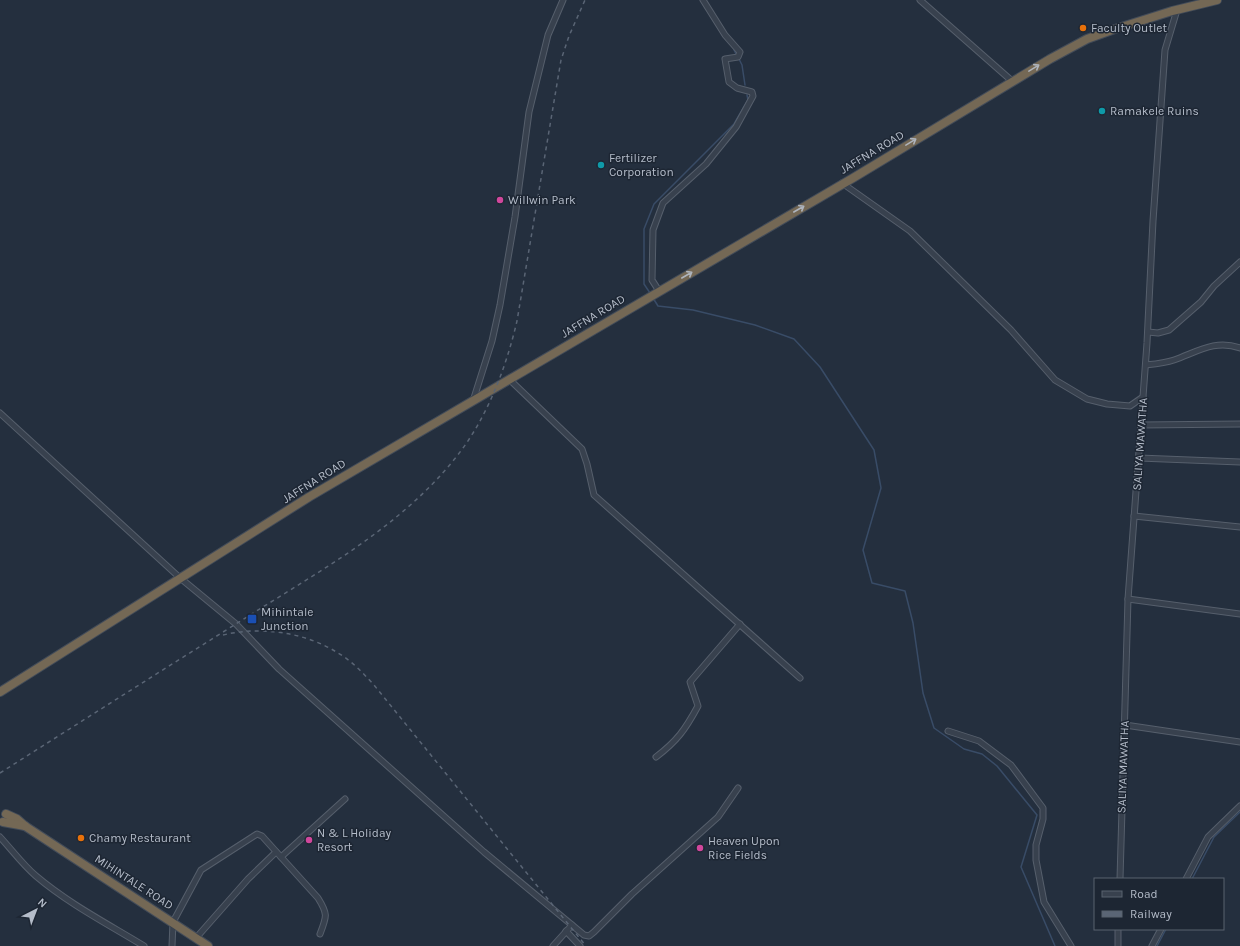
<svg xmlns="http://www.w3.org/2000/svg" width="1240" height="946" viewBox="0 0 1240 946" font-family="Karla,sans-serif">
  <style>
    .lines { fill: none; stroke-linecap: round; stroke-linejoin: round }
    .stream { stroke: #394c67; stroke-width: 1.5 }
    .minor-casing { stroke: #565f6c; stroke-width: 7 }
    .highway-casing { stroke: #434c59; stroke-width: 10 }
    .minor { stroke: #38414e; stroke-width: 5 }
    .highway { stroke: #746855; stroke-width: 8 }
    .rail { stroke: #5a6575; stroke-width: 1.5; stroke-dasharray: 4 4; stroke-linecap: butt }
    .oneway { stroke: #aeb4bd }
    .food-dot { fill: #e8710a; stroke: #1d2633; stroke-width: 1.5 }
    .culture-dot { fill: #0f9aa8; stroke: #1d2633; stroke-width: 1.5 }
    .hotel-dot { fill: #d1479c; stroke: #1d2633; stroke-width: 1.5 }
    .transit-dot { fill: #1a4fb4; stroke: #1d2633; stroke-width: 1.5 }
    .labels { text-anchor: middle; stroke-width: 3; stroke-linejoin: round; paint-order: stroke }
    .poi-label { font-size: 12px; fill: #b4bcc9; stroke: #1d2633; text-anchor: start }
    .street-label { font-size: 12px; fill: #b4bcc9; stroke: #1d2633 }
  </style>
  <rect width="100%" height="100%" fill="#242f3e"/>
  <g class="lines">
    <!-- stream -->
    <g class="stream">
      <polyline points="734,50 737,56"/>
      <polyline points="739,59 742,65 745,85"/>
      <polyline points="650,293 644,284 644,229 654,204 734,124 748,100 747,95"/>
      <polyline points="653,298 658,306 693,310 755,325 794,339 820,367 874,450 881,488 863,550 872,583 905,591 913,623 923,693 934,728 964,749 982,754 997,766 1037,815 1021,867 1055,946"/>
      <polyline points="1192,879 1214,837 1240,812"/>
      <polyline points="1157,946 1166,929"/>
    </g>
    <!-- minor casing -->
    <g class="minor-casing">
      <g id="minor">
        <polyline points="920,0 1012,81"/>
        <polyline points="842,183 910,231 1011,330 1055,380 1087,399 1107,404 1130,406 1143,397"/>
        <polyline points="659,291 652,280 653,230 663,203 706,164 736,127 753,96 752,92 737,88 729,82 725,59 738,57 740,52 725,35 703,0"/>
        <polyline points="1148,332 1158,333 1169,330 1201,302 1214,286 1240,262"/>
        <path d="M1146,365C1155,364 1165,363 1174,360C1197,352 1215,339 1240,348"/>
        <polyline points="509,379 582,449 587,464 594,495 800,678"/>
        <polyline points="473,401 492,341 500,305 515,217 529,112 548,35 563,0"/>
        <polyline points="0,413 179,577 236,624 279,669 484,852 584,935 589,936 594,932 632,894 718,817 738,788"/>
        <polyline points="1141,425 1240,424"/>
        <polyline points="1139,458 1240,462"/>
        <polyline points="1134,516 1240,527"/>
        <polyline points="1128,599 1240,614"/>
        <polyline points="1125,725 1240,742"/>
        <polyline points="948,731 979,741 1011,765 1043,808 1043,819 1036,845 1036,860 1044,902 1071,946"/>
        <path d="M656,757C677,741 685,730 698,706L690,682L740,624"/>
        <path d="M0,837C12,850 23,865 36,876C69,904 108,924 144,946"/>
        <polyline points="281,857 345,799"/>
        <polyline points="1120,879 1128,599 1147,343 1153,221 1165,50 1177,10"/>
        <polyline points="1186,879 1208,837 1240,806"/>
        <polyline points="566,931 580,946"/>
        <polyline points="196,938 248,879 276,852"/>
        <path d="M172,946L173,922L201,870L257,834L262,836L318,898C328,914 327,916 320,934"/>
        <polyline points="553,946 572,925"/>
        <polyline points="1118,946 1118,929"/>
        <polyline points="1152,946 1161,929"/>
      </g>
    </g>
    <!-- highway casing -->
    <g class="highway-casing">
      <g id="highway">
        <polyline points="0,692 309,497 853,178 1050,59 1087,39 1112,30 1172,11 1217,0"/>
        <polyline points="6,814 17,819 25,826 208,946"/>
        <polyline points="3,822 25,826"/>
      </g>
    </g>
    <!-- minor -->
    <use href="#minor" class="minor"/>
    <!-- highway -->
    <use href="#highway" class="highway"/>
    <!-- rail -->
    <g class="rail">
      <path d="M223,635C260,626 305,632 338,653C352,661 363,673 374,685L586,946"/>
      <path d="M0,773C82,721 164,669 247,617C321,570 401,527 457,456C487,418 506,368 517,321L561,60L569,36L585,0"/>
    </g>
  </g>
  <!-- one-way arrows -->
  <defs><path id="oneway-shaft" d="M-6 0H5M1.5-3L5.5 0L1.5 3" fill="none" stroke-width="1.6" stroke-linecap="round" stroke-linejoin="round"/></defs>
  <g class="oneway">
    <use href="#oneway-shaft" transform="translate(1034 68) rotate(-31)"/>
    <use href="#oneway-shaft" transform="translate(911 142) rotate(-31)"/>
    <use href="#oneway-shaft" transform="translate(799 209) rotate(-30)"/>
    <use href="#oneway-shaft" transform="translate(687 275) rotate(-30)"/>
  </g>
  <!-- markers -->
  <g class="food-dot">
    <circle cx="1083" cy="28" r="4"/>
    <circle cx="81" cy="838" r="4"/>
  </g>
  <g class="culture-dot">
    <circle cx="1102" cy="111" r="4"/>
    <circle cx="601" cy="165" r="4"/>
  </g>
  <g class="hotel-dot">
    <circle cx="500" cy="200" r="4"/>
    <circle cx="309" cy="840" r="4"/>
    <circle cx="700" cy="848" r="4"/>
  </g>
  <rect class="transit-dot" x="247" y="614" width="10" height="10" rx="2"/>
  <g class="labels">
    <!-- poi labels -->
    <g class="poi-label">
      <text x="1091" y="32">Faculty Outlet</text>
      <text x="1110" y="115">Ramakele Ruins</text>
      <text x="609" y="162">Fertilizer<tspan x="609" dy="14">Corporation</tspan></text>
      <text x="508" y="204">Willwin Park</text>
      <text x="261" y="616">Mihintale<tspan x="261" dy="14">Junction</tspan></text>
      <text x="317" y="837">N &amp; L Holiday<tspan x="317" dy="14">Resort</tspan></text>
      <text x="89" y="842">Chamy Restaurant</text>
      <text x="708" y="845">Heaven Upon<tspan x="708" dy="14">Rice Fields</tspan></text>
    </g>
    <!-- street labels -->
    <g class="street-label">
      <text transform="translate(872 152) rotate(-31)" y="4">JAFFNA ROAD</text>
      <text transform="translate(593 316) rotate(-31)" y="4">JAFFNA ROAD</text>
      <text transform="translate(1140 444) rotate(-86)" y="4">SALIYA MAWATHA</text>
      <text transform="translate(314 481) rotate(-32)" y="4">JAFFNA ROAD</text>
      <text transform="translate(1123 767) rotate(-88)" y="4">SALIYA MAWATHA</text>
      <text transform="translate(134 882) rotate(33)" y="4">MIHINTALE ROAD</text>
    </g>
  </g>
  <!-- legend -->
  <rect x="1094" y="878" width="130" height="52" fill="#1d2633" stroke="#59626f"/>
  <rect x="1102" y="891" width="20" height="6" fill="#38414e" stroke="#59626f"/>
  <text x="1130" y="898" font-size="12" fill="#b4bcc9">Road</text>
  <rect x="1102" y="911" width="20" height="6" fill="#5a6575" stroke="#59626f"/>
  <text x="1130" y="918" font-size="12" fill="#b4bcc9">Railway</text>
  <!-- north arrow -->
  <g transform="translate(36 910) rotate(42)" stroke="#1d2633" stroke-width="3" paint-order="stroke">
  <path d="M0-3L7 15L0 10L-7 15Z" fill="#b4bcc9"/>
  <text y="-6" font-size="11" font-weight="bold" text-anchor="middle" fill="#b4bcc9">N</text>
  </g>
</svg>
